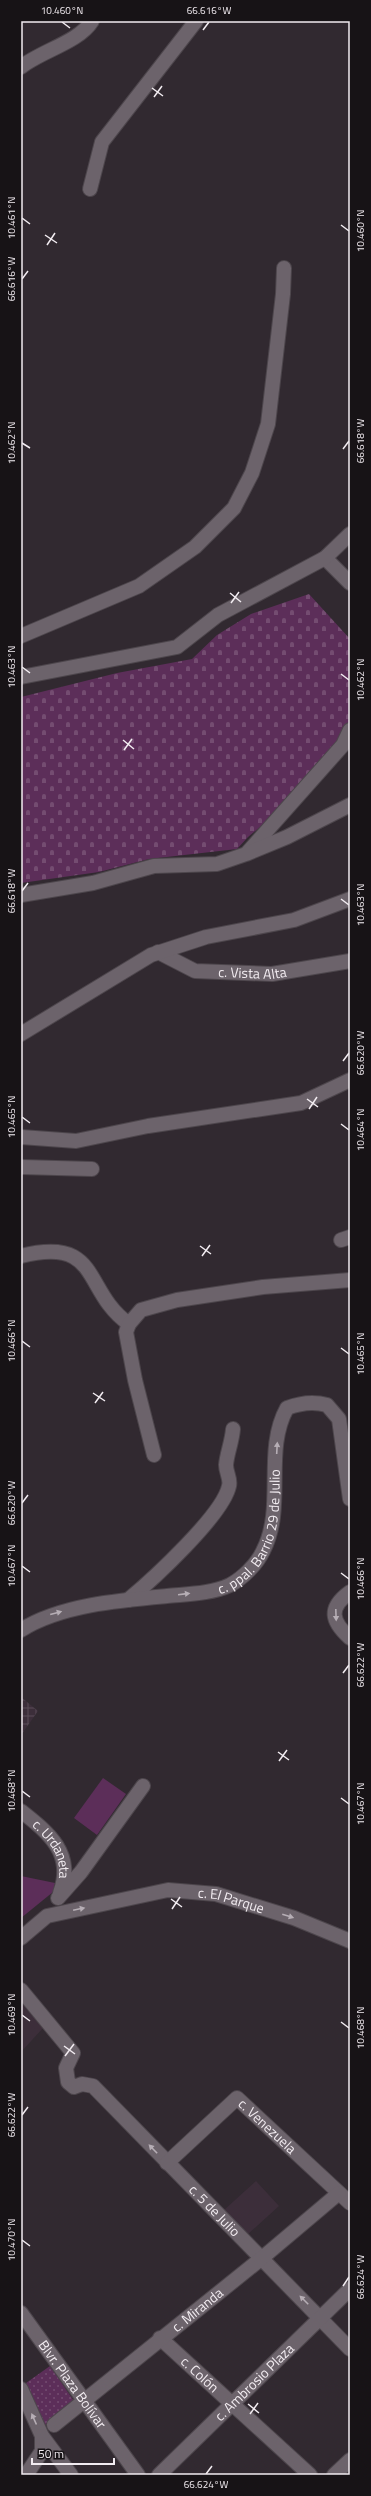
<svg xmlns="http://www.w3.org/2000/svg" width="371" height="2496" viewBox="0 0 371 2496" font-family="'Titillium Web',sans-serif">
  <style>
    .built { fill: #3c2e3a }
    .industrial { fill: url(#industrial-grid) }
    .cemetery { fill: url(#cemetery-stones) }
    .park { fill: url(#park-dots) }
    .garden { fill: #5c2e59 }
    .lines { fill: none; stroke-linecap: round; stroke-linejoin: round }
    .minor-casing { stroke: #4d464c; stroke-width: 16 }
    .minor { stroke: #6c636b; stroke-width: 14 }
    .oneway { fill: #b6aeb5 }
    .ticks { fill: none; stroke: #f2ecf1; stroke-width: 1.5 }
    .labels { text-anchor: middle; stroke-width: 3; stroke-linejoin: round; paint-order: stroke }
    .street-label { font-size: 14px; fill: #f2ecf1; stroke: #171316 }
    .neatline { fill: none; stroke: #f2ecf1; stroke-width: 1.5 }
    .ticks-label { font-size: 10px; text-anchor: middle; fill: #f2ecf1 }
  </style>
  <defs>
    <pattern id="industrial-grid" width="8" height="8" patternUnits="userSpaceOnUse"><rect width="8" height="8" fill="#3c2e3a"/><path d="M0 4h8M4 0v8" fill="none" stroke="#594c57"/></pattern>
    <pattern id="cemetery-stones" width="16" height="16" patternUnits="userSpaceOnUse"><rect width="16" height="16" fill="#5c2e59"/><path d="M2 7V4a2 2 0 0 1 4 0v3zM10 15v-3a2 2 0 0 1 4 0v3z" fill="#744c71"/></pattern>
    <pattern id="park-dots" width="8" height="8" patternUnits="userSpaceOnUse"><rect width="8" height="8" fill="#5c2e59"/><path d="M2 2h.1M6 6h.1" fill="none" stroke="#744c71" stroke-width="1.8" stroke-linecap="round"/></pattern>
  </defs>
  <rect width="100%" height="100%" fill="#312930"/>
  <!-- built -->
  <g class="built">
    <polygon points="21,2003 43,2028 21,2052"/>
    <polygon points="256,2181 279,2206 247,2235 224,2210"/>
  </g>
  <!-- industrial -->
  <polygon class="industrial" points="21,1697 38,1711 21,1735"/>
  <!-- cemetery -->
  <polygon class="cemetery" points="309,594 350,639 350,720 342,735 284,807 248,837 237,849 149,859 99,872 21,883 21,697 117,673 192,659 217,635 251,614"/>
  <!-- park -->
  <polygon class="park" points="50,2366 74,2401 44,2426 26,2383"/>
  <!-- garden -->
  <g class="garden">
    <polygon points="103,1778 126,1794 97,1835 74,1818"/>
    <polygon points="21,1876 55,1883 53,1892 21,1918"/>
  </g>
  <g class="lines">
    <!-- minor casing -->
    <g class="minor-casing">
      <g id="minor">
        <path d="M21,67C41,51 79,42 92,21"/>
        <polyline points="90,189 102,142 196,21"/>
        <polyline points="325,558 350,583"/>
        <polyline points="21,636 139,586 195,547 234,508 252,473 268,424 283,294 284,268"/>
        <polyline points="21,677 177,647 218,615 325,558 350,534"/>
        <polyline points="248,852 343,745 350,730"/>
        <polyline points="21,895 93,883 154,866 217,864 246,854 287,837 350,805"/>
        <path id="s1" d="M158,952L195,971L272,974L350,961"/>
        <polyline points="21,1034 151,955 206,937 294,920 350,899"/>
        <polyline points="21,1137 76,1141 148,1126 301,1103 350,1080"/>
        <polyline points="21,1167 92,1169"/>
        <polyline points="341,1240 350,1237"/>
        <path d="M21,1256C102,1236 82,1291 129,1324"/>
        <polyline points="154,1455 135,1380 126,1332 129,1324 141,1310 177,1300 263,1287 350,1280"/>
        <path d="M350,1592C328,1608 331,1621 350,1638"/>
        <path d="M128,1600C152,1580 223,1515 229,1486C231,1479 226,1473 226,1465C227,1453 232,1442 233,1429"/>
        <path id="s2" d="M21,1630C60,1605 121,1600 167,1596C187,1594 211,1594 230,1585C243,1578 257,1564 263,1551C286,1507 263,1451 287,1408C300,1403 313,1401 327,1405L339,1419L350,1499"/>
        <path id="s3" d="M21,1811C49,1833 75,1854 60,1893"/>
        <polyline points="58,1898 81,1872 143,1786"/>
        <path id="s4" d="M21,1938L47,1916L168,1890L216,1894L294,1918L350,1941"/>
        <path id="s5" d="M21,1990L73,2053L66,2068L68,2082L74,2087L82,2084L93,2086L350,2349"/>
        <path id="s6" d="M167,2163L237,2098L350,2203"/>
        <path id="s7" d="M21,2313L138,2475"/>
        <path id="s8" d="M160,2338L310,2475"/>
        <polyline points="21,2389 42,2436 71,2475"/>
        <path id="s9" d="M54,2425L262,2258L339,2193"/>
        <polyline points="26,2475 42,2451 42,2436"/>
        <path id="s10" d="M159,2475L350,2289"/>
        <polyline points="334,2475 350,2460"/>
      </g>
    </g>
    <!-- minor -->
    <use href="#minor" class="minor"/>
  </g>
  <!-- one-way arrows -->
  <defs><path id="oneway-solid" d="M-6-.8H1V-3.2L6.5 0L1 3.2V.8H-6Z"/></defs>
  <g class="oneway">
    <use href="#oneway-solid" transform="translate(277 1448) rotate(-87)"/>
    <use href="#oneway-solid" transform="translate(184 1594) rotate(-7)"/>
    <use href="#oneway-solid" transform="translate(56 1613) rotate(-15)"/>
    <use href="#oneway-solid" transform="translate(336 1615) rotate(88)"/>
    <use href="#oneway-solid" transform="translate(79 1909) rotate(-12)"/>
    <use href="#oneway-solid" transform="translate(288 1916) rotate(17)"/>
    <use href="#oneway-solid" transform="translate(153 2149) rotate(-134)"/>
    <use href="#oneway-solid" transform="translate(304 2300) rotate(-135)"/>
    <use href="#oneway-solid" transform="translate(34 2419) rotate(-114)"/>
  </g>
  <!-- ticks -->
  <path class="ticks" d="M62,22L70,28M203,30L209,22M152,88L163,96M154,97L162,86M22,218L30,224M341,225L349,231M45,235L57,243M47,245L55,233M22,279L28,271M22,443L30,448M343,449L349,441M230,593L241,602M231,603L239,592M22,667L30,673M341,674L349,680M123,740L134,749M124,750L132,739M22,891L28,883M341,899L349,905M343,1061L349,1053M307,1099L318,1107M309,1109L317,1097M22,1117L30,1123M341,1124L349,1130M200,1246L211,1254M202,1256L210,1245M22,1341L30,1347M341,1348L349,1354M93,1393L105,1401M95,1403L103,1392M22,1503L28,1495M22,1566L30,1572M341,1573L349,1579M343,1673L349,1665M278,1752L289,1760M279,1761L287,1750M22,1791L30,1797M341,1798L349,1804M171,1899L182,1907M172,1909L180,1897M22,2015L30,2021M341,2022L349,2028M64,2046L75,2054M65,2056L74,2044M22,2115L28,2107M22,2240L30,2246M343,2286L349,2277M248,2404L259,2413M250,2414L258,2403M206,2474L212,2466"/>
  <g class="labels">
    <!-- street labels -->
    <g class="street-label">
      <text dy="5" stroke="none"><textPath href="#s1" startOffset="99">c. Vista Alta</textPath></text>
      <text dy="5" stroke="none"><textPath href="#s2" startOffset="275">c. ppal. Barrio 29 de Julio</textPath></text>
      <text dy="5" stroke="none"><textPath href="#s3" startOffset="51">c. Urdaneta</textPath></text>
      <text dy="5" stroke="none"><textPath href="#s4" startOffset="222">c. El Parque</textPath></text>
      <text dy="5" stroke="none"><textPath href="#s6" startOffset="137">c. Venezuela</textPath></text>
      <text dy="5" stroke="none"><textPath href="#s5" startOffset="314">c. 5 de Julio</textPath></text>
      <text dy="5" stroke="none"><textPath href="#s9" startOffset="184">c. Miranda</textPath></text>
      <text dy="5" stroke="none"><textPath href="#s8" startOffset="54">c. Colón</textPath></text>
      <text dy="5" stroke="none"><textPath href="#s10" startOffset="133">c. Ambrosio Plaza</textPath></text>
      <text dy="5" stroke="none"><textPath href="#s7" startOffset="88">Blvr. Plaza Bolívar</textPath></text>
    </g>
  </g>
  <!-- border -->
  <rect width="371" height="2496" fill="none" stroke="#171316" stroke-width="44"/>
  <!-- scale -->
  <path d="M32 2458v6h82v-6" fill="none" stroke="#f2ecf1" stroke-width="2"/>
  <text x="38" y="2458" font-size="12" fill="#f2ecf1" stroke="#171316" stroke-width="3" paint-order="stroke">50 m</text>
  <rect x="22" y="22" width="327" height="2452" class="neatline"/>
  <g class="ticks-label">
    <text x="62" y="14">10.460°N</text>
    <text x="209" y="14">66.616°W</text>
    <text transform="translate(11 218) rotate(-90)" y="4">10.461°N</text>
    <text transform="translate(360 231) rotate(-90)" y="4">10.460°N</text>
    <text transform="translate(11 279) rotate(-90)" y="4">66.616°W</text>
    <text transform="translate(360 441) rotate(-90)" y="4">66.618°W</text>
    <text transform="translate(11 443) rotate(-90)" y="4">10.462°N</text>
    <text transform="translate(11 667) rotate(-90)" y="4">10.463°N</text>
    <text transform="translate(360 680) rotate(-90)" y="4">10.462°N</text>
    <text transform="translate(11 891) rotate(-90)" y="4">66.618°W</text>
    <text transform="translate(360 905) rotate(-90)" y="4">10.463°N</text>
    <text transform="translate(360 1053) rotate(-90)" y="4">66.620°W</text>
    <text transform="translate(11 1117) rotate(-90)" y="4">10.465°N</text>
    <text transform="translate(360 1130) rotate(-90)" y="4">10.464°N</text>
    <text transform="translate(11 1341) rotate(-90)" y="4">10.466°N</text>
    <text transform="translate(360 1354) rotate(-90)" y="4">10.465°N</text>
    <text transform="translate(11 1503) rotate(-90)" y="4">66.620°W</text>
    <text transform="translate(11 1566) rotate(-90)" y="4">10.467°N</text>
    <text transform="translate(360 1579) rotate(-90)" y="4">10.466°N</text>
    <text transform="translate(360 1665) rotate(-90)" y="4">66.622°W</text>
    <text transform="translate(11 1791) rotate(-90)" y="4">10.468°N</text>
    <text transform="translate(360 1804) rotate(-90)" y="4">10.467°N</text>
    <text transform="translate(11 2015) rotate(-90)" y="4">10.469°N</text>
    <text transform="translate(360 2028) rotate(-90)" y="4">10.468°N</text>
    <text transform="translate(11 2115) rotate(-90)" y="4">66.622°W</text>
    <text transform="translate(11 2240) rotate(-90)" y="4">10.470°N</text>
    <text transform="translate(360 2277) rotate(-90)" y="4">66.624°W</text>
    <text x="206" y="2488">66.624°W</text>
  </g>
</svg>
